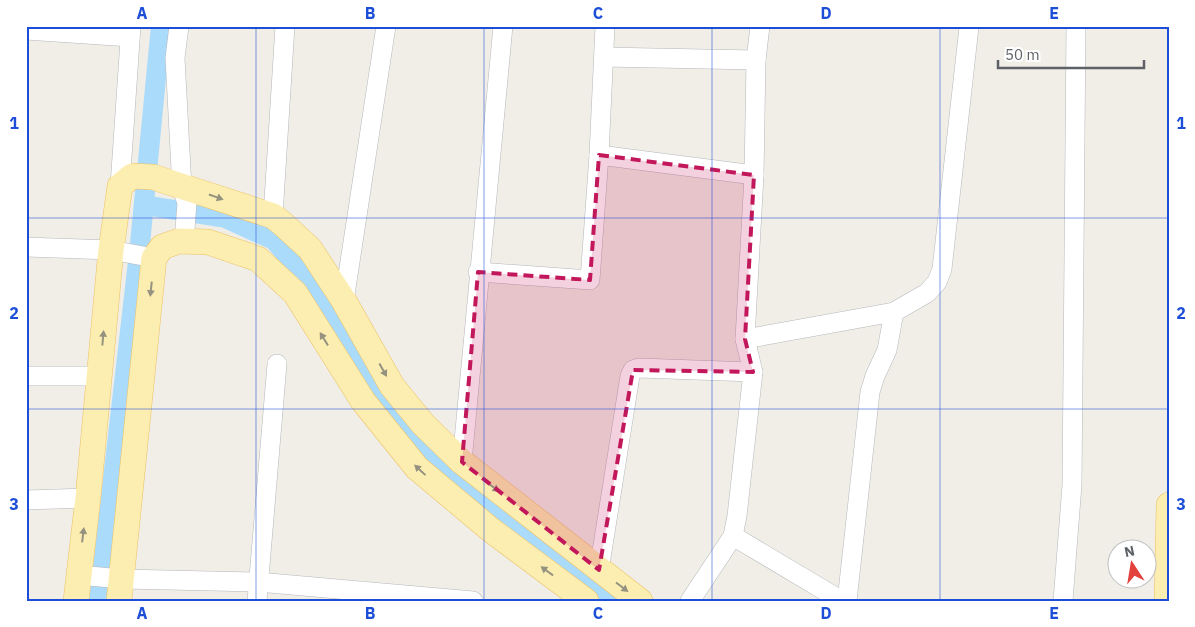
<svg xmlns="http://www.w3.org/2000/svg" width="1195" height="627" viewBox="0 0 1195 627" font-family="'IBM Plex Sans',sans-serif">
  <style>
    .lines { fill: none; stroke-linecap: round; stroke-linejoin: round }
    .canal { stroke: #abdbfb; stroke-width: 20 }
    .minor-casing { stroke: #b4b7bb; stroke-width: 20 }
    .major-casing { stroke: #ecc164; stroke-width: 26 }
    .minor { stroke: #fff; stroke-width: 19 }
    .major { stroke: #fcedb0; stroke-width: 25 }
    .oneway { fill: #959380 }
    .marked { fill: #c2185b; fill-opacity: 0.2; stroke: #c2185b; stroke-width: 4; stroke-dasharray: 10 6; stroke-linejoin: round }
    .grid { fill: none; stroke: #1d4ed8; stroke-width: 1; stroke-opacity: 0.55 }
    .neatline { fill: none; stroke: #1d4ed8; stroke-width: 2 }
    .grid-label { font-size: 16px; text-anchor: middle; font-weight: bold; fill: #1d4ed8 }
  </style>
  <rect width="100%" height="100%" fill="#f0eee7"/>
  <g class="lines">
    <!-- canal -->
    <g class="canal">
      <polyline points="144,205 225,218 274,240 314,287 378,394 414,445 611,601"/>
      <polyline points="99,601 140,244 161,26"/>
    </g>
    <!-- minor casing -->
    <g class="minor-casing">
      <g id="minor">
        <polyline points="179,26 175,58 182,188 187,203 184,242"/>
        <polyline points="26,30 130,37"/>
        <polyline points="604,57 756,60"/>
        <polyline points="599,155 754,175"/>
        <polyline points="120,186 131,26"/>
        <polyline points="273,216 285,26"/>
        <polyline points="26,247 111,250 154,258"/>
        <polyline points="478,272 590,280 599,155 605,26"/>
        <polyline points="344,301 386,26"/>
        <polyline points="745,339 894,312 927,293 937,282 942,269 969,27"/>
        <polyline points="26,376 100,376"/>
        <polyline points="462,462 503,26"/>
        <polyline points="26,500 88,498"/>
        <polyline points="733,536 842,601"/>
        <polyline points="599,570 630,376 633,370 639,368 753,372"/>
        <polyline points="78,575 122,579 258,582 473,601"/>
        <polyline points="257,601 277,364"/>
        <polyline points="690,601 733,536 737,516 753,372 745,339 754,175 756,60 760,26"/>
        <polyline points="847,601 870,392 875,376 887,350 894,312"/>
        <polyline points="1063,601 1072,485 1076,26"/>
      </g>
    </g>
    <!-- major casing -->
    <g class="major-casing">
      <g id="major">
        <polyline points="76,601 88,498 111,250 120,186 132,176 153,177 273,216 284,225 310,249 344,301 392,386 423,424 462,462 640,601"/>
        <polyline points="119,601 154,258 162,247 179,241 208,242 258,259 295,293 363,401 417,468 491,530 586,601"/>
        <polyline points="1167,601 1169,505"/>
      </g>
    </g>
    <!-- minor -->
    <use href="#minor" class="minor"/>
    <!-- major -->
    <use href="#major" class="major"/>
  </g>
  <!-- one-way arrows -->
  <defs><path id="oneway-solid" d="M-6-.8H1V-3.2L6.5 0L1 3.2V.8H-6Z" transform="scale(1.25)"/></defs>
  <g class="oneway">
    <use href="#oneway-solid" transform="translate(216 197) rotate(19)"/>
    <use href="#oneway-solid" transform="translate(151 289) rotate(96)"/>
    <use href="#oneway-solid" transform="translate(103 338) rotate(-85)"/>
    <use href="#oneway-solid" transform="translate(324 339) rotate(-122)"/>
    <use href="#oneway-solid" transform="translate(383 370) rotate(61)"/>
    <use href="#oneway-solid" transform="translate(420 470) rotate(-137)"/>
    <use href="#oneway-solid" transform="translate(493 487) rotate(38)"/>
    <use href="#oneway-solid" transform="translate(83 535) rotate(-83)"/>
    <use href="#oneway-solid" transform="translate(547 571) rotate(-144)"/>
    <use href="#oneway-solid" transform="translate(622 587) rotate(37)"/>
  </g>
  <!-- marked area -->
  <path class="marked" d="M599,155L754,175L745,339L753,372L633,370L599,570L462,462L478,272L590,280Z"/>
  <!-- grid -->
  <path class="grid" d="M256,26V601M484,26V601M712,26V601M940,26V601M26,218H1169M26,409H1169"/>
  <!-- border -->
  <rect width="1195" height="627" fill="none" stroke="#ffffff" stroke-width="55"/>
  <!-- north arrow -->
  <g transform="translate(1132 564) rotate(348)"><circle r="24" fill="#ffffff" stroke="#bfc0c2"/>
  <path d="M0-4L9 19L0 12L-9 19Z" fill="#e2423b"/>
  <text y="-8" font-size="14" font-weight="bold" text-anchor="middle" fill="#5e6266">N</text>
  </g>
  <!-- scale -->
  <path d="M998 60v8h146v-8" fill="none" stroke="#5e6266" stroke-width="2.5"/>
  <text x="1005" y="60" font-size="15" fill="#5e6266" stroke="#ffffff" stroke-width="4" paint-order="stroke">50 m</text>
  <rect x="28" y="28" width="1140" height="572" class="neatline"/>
  <g class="grid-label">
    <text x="142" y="19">A</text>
    <text x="370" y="19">B</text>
    <text x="598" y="19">C</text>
    <text x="826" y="19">D</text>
    <text x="1054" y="19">E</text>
    <text x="14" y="129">1</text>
    <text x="1181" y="129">1</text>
    <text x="14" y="319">2</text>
    <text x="1181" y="319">2</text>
    <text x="14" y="510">3</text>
    <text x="1181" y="510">3</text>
    <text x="142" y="619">A</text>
    <text x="370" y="619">B</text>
    <text x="598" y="619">C</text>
    <text x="826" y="619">D</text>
    <text x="1054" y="619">E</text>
  </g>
</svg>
